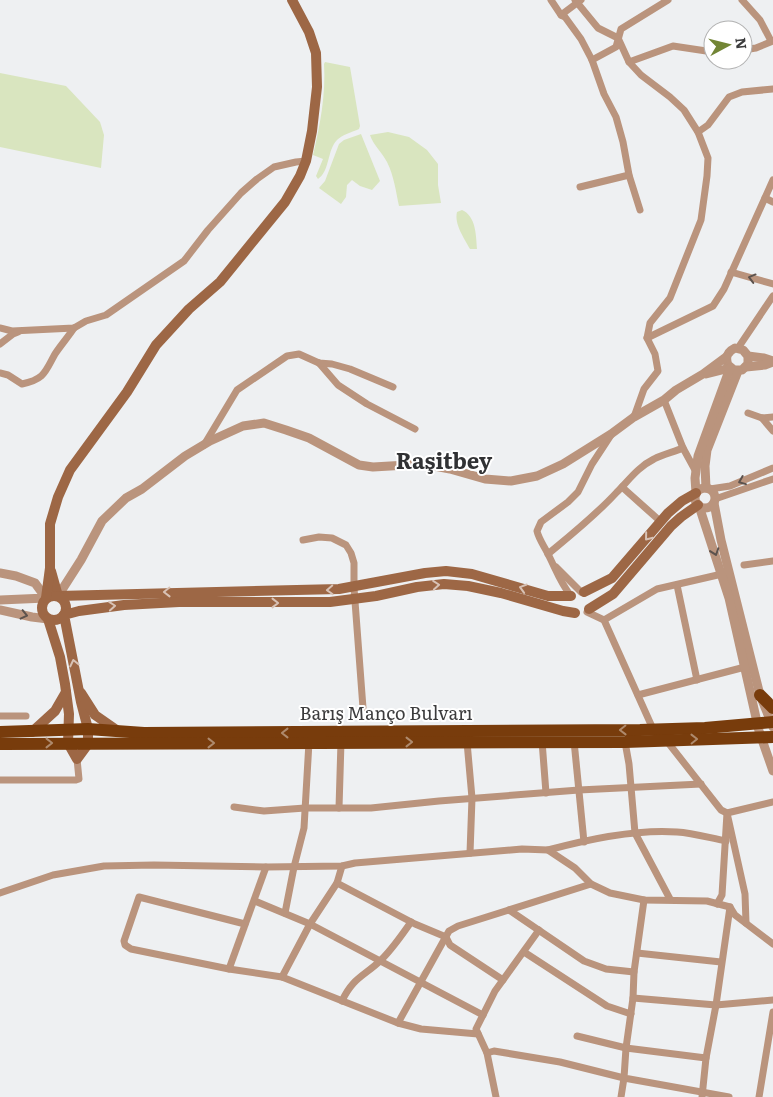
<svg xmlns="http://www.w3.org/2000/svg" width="773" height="1097" viewBox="0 0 773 1097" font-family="Literata,serif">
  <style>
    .green { fill: #d9e5bf }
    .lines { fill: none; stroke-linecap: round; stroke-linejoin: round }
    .minor { stroke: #ba947d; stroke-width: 7 }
    .tertiary { stroke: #ba947d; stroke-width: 9 }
    .secondary { stroke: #9d6745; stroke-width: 10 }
    .trunk { stroke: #783c0c; stroke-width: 12 }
    .oneway { stroke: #5c524d }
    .oneway2 { stroke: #d8c2b5 }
    .oneway3 { stroke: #ae8a6d }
    .labels { text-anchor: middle; stroke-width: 4; stroke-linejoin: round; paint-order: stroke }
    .street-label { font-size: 18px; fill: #3c3c3d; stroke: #fff }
    .district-label { font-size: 22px; font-weight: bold; fill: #313234; stroke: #fff }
  </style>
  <rect width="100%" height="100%" fill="#eef0f2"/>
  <!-- green -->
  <g class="green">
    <path d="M325,62L350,67L360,126L359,129C352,132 342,135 337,140C327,150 330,171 318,179L316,176L323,159L313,155C320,126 326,94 324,64Z"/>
    <polygon points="0,73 66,86 100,122 104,135 101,168 0,147"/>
    <path d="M388,132L409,137L427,150L438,164V185L441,203L399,206C396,192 394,176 387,162C382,152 373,145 370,135Z"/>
    <polygon points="361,134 380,181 372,190 360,186 352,180 347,185 346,197 341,204 319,188 325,181 339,144 344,140"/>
    <path d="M462,210C476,216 476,235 477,249H470C464,238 454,224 457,212Z"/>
  </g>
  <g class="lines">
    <!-- minor -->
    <g class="minor">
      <polyline points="551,0 561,15 565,17 581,39 592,60 604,94 616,117 623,142 629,175 640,210"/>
      <polyline points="575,0 598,28 618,38 629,62 641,75 670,97 684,110 698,132 708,158 707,176 701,220 670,298 650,323 647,338 655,354 658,371 644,389 634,417"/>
      <polyline points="742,0 760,20 771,41"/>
      <polyline points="561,15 581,0"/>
      <polyline points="743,50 756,48 773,41"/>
      <polyline points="592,60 616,47 621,29 668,0"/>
      <polyline points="629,62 673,46 713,52"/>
      <polyline points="698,132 708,125 729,97 742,92 773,89"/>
      <polyline points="580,187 629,175"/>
      <polyline points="765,198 773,202"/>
      <polyline points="731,272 773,284"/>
      <polyline points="0,328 12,331 74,328 86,321 106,315 184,261 208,230 241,193 257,179 274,167 296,162 306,161"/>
      <polyline points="647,338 713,306 724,289 773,180"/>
      <polyline points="0,344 13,334 18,332"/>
      <polyline points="738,348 773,296"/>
      <polyline points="319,363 338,385 367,404 415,429"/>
      <path d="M0,373L8,375L22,384C45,379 45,372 55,354C61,345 68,337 74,328"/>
      <polyline points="664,400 683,448 695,470"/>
      <polyline points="748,413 762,418 773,417"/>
      <polyline points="762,418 773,431"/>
      <polyline points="204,445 237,390 287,356 299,354 319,363 332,364 350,369 393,387"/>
      <polyline points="622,487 660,521"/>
      <polyline points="710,489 730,486 773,468"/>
      <polyline points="715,499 773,479"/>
      <polyline points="303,540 319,537 332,538 346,545 351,553 354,563 354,588 363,708"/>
      <path d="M548,554C572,534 596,515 617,492C629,480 638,467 654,459C663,454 674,452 683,448"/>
      <polyline points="744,565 773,561"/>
      <polyline points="556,567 581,592"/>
      <polyline points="677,585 697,680"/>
      <path d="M571,596C561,584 556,570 549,556C545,547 539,540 537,531L541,522L568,502L578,492L592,464L611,435"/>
      <polyline points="587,612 604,620 653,729"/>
      <polyline points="604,620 657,589 722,574"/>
      <polyline points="638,695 745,667"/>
      <polyline points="0,716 26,716"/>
      <polyline points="666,740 721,810 727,813 745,894 746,923"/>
      <polyline points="542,741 546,793"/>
      <polyline points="574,741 584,842"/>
      <polyline points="467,742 472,798 470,853"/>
      <polyline points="625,742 629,764 635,833 670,899"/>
      <polyline points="0,780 76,780 79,779 77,759"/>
      <polyline points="234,807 264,811 305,808 371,808 439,801 579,790 701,784"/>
      <polyline points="339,808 341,742"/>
      <path d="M548,850C585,840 638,829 677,832C693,833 710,838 726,841"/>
      <polyline points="337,883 415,924 446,937 450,945 503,980"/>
      <polyline points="0,893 53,875 104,866 154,865 266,867 342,866 355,863 522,849 548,850 575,868 591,884 610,893 644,900 707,901 730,907 735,915 773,944"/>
      <polyline points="644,900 634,972 633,998 626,1048 624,1078 729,1097"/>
      <polyline points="255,901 310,924 483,1015"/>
      <polyline points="717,904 722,895 727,813 773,802"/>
      <polyline points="509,910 584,961 606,969 634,972"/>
      <polyline points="285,913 294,867 304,828 309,742"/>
      <polyline points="245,924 139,897 124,941 125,945 131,949 229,969 282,977 398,1023 421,1029 478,1034"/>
      <polyline points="524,952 607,1006 631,1014"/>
      <polyline points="637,953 721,962"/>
      <polyline points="229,969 266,867"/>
      <polyline points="282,977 310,924 337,883 342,866"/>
      <polyline points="633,998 716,1005 773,1000"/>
      <path d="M342,1001C353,977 365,976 382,959C393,948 402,935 411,922"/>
      <polyline points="398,1023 449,931 458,926 591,884"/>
      <polyline points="577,1036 626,1048 706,1058"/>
      <polyline points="487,1053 494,1051 560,1062 624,1078 621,1097"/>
      <polyline points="496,1097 487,1053 476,1029 495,991 539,930"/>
      <polyline points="702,1097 706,1058 716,1005 730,907"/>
      <polyline points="759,1097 773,1012"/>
    </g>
    <!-- tertiary -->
    <g class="tertiary">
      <path d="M748,356V364L742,370H734L728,365C725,357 727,352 735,348L743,350L748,356L764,358L773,361"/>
      <polyline points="746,367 765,365 773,362"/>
      <polyline points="706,374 730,368"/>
      <polyline points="706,488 705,466 707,450 738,371"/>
      <circle cx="705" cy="498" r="10"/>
      <polyline points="696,493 695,478 698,456 730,368"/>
      <polyline points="714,503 721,540 760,695 773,727"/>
      <polyline points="699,506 729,598 759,731 773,771"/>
      <polyline points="0,573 16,576 35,583 46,598 0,600"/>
      <polyline points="58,596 81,560 102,521 126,498 142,489 185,456 210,441 243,426 264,423 286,430 309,438 359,465 373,467 424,464 450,469 485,479 511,481 537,476 563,464 611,434 634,417 664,400 676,390 703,374 726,357"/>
      <polyline points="0,610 32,617 48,619"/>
    </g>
    <!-- secondary -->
    <g class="secondary">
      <polyline points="51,571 58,596 339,589 425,573 446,571 472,574 548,596 571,596"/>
      <polyline points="584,592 612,578 668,513 682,501 696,493"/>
      <circle cx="54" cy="608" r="12"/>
      <polyline points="46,598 50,568 50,524 58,497 70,470 127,392 156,345 189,309 220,282 285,202 300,176 306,161 312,131 317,87 316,53 309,32 292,0"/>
      <polyline points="589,609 613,594 671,526 681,517 698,505"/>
      <polyline points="48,619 60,657 65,684 69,714 68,743 77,759 88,744 88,729 81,702 64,615 79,611 124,605 179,602 330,602 376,596 417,587 444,584 468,586 501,593 563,611 575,613"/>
      <polyline points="81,693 95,715 118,731"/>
      <polyline points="32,732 55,711 66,692"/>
    </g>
    <!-- trunk -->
    <g class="trunk">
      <polyline points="760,695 773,708"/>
      <polyline points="0,732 88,729 144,733 640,730 705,728 773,722"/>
      <polyline points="0,744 625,742 773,737"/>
    </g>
  </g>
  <!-- one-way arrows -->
  <defs><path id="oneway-chevron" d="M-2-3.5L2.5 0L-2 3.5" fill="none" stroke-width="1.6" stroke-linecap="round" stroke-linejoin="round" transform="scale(1.25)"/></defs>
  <g class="oneway">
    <use href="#oneway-chevron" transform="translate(752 278) rotate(-165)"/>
    <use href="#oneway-chevron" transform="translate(742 481) rotate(158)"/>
    <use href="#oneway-chevron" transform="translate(715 552) rotate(71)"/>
    <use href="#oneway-chevron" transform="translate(24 615) rotate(13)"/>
  </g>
  <g class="oneway2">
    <use href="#oneway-chevron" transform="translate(648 537) rotate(129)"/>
    <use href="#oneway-chevron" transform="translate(436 585) rotate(-5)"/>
    <use href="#oneway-chevron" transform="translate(523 588) rotate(-163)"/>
    <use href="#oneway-chevron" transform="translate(330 590) rotate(177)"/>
    <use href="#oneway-chevron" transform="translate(167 592) rotate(179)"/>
    <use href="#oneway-chevron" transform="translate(275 603)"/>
    <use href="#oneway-chevron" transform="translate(112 606) rotate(-5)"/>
    <use href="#oneway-chevron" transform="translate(74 663) rotate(-103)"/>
  </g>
  <g class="oneway3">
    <use href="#oneway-chevron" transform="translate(623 730) rotate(179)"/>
    <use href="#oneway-chevron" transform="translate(285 733) rotate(180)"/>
    <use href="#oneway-chevron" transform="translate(694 739) rotate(-1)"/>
    <use href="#oneway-chevron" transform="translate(409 742)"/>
    <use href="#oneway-chevron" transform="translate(49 743)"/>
    <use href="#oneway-chevron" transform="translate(211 743)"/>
  </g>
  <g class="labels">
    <!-- street labels -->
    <g class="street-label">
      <text x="386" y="720">Barış Manço Bulvarı</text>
    </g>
    <!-- district labels -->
    <g class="district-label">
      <text x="444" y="469">Raşitbey</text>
    </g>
  </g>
  <!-- north arrow -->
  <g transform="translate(728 45) rotate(83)"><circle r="24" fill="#ffffff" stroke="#b1b1b1"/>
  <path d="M0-4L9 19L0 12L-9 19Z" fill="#728535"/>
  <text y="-8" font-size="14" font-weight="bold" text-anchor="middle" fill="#3c3c3d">N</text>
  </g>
</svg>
